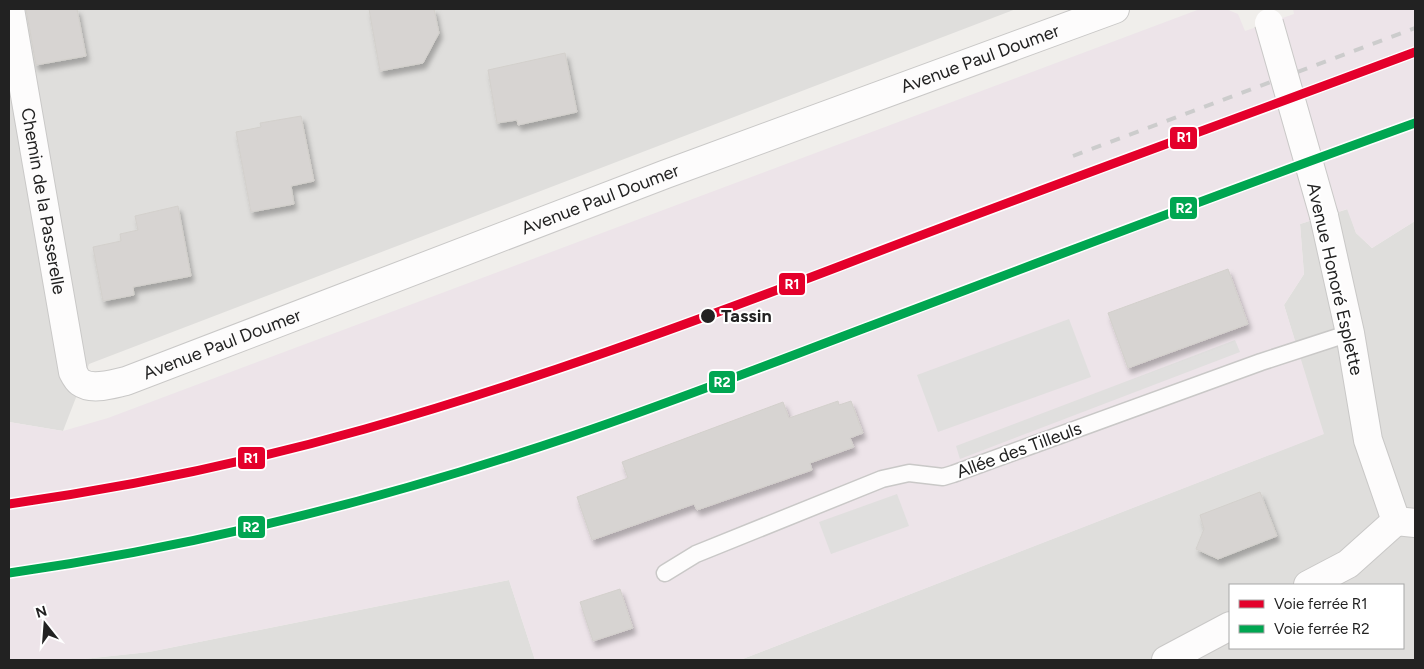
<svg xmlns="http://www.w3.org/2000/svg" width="1424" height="669" viewBox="0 0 1424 669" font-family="Figtree,sans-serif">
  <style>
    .residential { fill: #dfdedc; fill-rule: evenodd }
    .industrial { fill: #ede4e9 }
    .parking { fill: #e0dfde }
    .building { fill: #d7d4d2; stroke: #d3d0cc; filter: url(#shadow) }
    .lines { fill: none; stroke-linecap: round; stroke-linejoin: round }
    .service-casing { stroke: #c9c8c7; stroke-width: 19 }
    .minor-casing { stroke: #c9c8c7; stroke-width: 30 }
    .tertiary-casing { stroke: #c9c8c7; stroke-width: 30 }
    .service { stroke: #fdfcfc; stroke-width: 16 }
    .minor { stroke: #fdfcfc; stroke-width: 28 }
    .tertiary { stroke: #fdfcfc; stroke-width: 28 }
    .rail { stroke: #ccc; stroke-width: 4; stroke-dasharray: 10 10; stroke-linecap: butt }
    .tertiary-bridge-casing { stroke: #c9c8c7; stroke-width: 30; stroke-linecap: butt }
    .tertiary-bridge { stroke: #fdfcfc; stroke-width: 28 }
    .rail-1-casing { stroke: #fff; stroke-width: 12 }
    .rail-2-casing { stroke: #fff; stroke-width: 12 }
    .rail-1 { stroke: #e4002b; stroke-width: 9 }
    .rail-2 { stroke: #00a651; stroke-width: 9 }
    .stop-dot { fill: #222; stroke: #fff; stroke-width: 2 }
    .labels { text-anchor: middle; stroke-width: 4; stroke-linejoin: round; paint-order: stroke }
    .street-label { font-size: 18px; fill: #222; stroke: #fff }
    .stop-label { font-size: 18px; font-weight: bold; fill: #222; stroke: #fff; text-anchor: start }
    .line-badge { stroke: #fff; stroke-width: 2 }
    .badge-label { font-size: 14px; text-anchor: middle; font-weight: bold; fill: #fff }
  </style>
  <defs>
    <filter id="shadow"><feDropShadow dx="3" dy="5.5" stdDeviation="2.5" flood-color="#0004"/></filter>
  </defs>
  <rect width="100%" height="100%" fill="#f0eeeb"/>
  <!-- residential -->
  <g class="residential">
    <polygon points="9,9 1016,9 89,364 63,431 9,422"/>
    <path d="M1348,209L1356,233L1372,248L1415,221V660H740L1323,434L1284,305L1304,274L1300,224ZM1230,585H1403V648H1230Z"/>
    <polygon points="509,580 535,660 74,660 149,652"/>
  </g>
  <!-- industrial -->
  <polygon class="industrial" points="1200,9 1226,9 1238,14 1245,31 1294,14 1293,9 1415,9 1415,221 1372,248 1356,233 1347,209 1300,224 1304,274 1284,305 1324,434 740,660 535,660 509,580 149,652 74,660 9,660 9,422 63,431 108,418"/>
  <!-- parking -->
  <g class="parking">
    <polygon points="1069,319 1091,377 938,432 917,375"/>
    <polygon points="1235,340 1240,352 960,459 956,446"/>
    <polygon points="897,494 909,526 831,554 819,522"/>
  </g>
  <!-- building -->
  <g class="building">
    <polygon points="26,9 77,9 86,56 36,65"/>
    <polygon points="369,9 434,9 439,33 423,63 380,71"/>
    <polygon points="565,53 577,112 518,125 517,120 497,123 488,70"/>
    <polygon points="301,116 314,181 291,186 294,204 251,212 236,132 261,127 260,123"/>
    <polygon points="178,206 191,276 133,287 134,295 103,301 93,247 121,241 120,234 138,230 135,216"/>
    <polygon points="1228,269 1248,324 1128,368 1108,313"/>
    <polygon points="838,401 839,405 851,401 863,433 850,438 854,447 810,463 812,470 697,510 694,504 592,540 577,497 628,478 622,462 783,402 789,418"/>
    <polygon points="1260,492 1277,536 1218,559 1196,549 1204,529 1200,515"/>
    <polygon points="620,589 633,628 593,641 580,602"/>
  </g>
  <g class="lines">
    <!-- service casing -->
    <g class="service-casing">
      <polyline id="service" points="665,573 696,554 882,479 909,473 943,477 953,474 1261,362 1350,333"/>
    </g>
    <!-- minor casing -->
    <g class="minor-casing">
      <g id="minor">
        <path id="s1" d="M10,9L73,372C75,376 77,380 80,382C92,391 112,384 126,381L666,174L1115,9"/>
        <polyline points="1308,585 1348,564 1396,521"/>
        <polyline points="1166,660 1230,626"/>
      </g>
    </g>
    <!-- tertiary casing -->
    <g class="tertiary-casing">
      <polyline id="tertiary" points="1324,216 1350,333 1368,440 1396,521 1415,523"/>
    </g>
    <!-- service -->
    <use href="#service" class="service"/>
    <!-- minor -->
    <use href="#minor" class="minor"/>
    <!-- tertiary -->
    <use href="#tertiary" class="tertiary"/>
    <!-- rail -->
    <g class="rail">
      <polyline points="1073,156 1415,28"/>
      <polyline points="695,320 1415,52"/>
    </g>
    <!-- tertiary-bridge casing -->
    <g class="tertiary-bridge-casing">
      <polyline id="tertiary-bridge" points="1269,23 1324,216"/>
    </g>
    <!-- tertiary-bridge -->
    <use href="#tertiary-bridge" class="tertiary-bridge"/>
    <!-- rail-1 casing -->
    <g class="rail-1-casing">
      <path id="rail-1" d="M9,504C129,487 249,462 365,429C527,383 686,325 843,265C1033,192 1225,123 1415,52"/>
    </g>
    <!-- rail-2 casing -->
    <g class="rail-2-casing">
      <path id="rail-2" d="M9,573C200,546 389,498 572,436C670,403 767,365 865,328C1048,259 1231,189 1415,123"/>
    </g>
    <!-- rail-1 -->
    <use href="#rail-1" class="rail-1"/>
    <!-- rail-2 -->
    <use href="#rail-2" class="rail-2"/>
  </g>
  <!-- markers -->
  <circle class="stop-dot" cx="708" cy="316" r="8"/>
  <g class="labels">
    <!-- street labels -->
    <g class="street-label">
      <text dy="6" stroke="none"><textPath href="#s1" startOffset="1341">Avenue Paul Doumer</textPath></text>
      <text dy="6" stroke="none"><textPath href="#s1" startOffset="936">Avenue Paul Doumer</textPath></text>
      <text dy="6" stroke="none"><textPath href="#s1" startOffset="195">Chemin de la Passerelle</textPath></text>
      <text transform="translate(1335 279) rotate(77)" y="6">Avenue Honoré Esplette</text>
      <text dy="6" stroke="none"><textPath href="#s1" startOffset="531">Avenue Paul Doumer</textPath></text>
      <text transform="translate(1019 450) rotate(-20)" y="6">Allée des Tilleuls</text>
    </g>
    <!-- stop labels -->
    <g class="stop-label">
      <text x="721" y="322">Tassin</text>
    </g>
  </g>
  <g class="line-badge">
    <rect x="1169" y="126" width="29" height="24" rx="5" fill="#e4002b"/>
    <rect x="1169" y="196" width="29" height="24" rx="5" fill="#00a651"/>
    <rect x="778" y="272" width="28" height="24" rx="5" fill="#e4002b"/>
    <rect x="708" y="370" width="28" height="24" rx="5" fill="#00a651"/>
    <rect x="237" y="446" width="29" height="24" rx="5" fill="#e4002b"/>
    <rect x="237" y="515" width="29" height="24" rx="5" fill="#00a651"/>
  </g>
  <g class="badge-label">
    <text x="1184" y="142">R1</text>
    <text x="1184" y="213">R2</text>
    <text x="792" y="289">R1</text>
    <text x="722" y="387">R2</text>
    <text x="251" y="463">R1</text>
    <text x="251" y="532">R2</text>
  </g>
  <!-- border -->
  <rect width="1424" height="669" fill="none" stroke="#222222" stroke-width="20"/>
  <!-- legend -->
  <rect x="1229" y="584" width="175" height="65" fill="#ffffff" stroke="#a7a7a7"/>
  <rect x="1239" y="600" width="25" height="8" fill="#e4002b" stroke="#a7a7a7"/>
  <text x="1274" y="609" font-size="15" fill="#222222">Voie ferrée R1</text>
  <rect x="1239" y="625" width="25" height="8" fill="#00a651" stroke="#a7a7a7"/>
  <text x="1274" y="634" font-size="15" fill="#222222">Voie ferrée R2</text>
  <!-- north arrow -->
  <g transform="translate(45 624) rotate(343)" stroke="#ffffff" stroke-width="4" paint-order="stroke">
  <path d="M0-4L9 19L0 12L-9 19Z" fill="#222222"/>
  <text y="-8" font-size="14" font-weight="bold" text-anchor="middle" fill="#222222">N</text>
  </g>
</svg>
